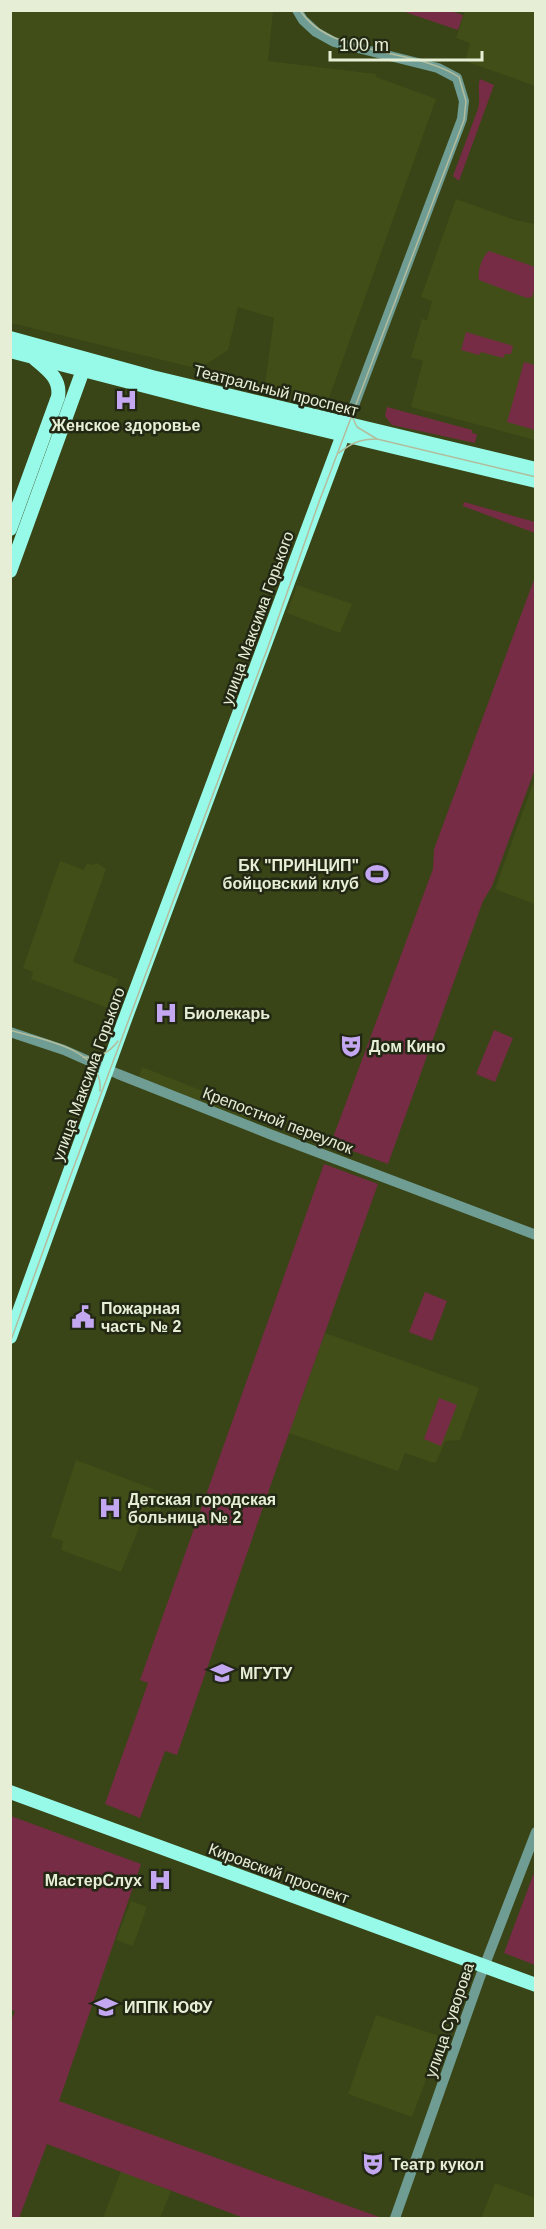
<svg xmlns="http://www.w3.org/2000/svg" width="546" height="2229" viewBox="0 0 546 2229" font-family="Arial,sans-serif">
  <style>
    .built { fill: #414e17 }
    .green { fill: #762c45 }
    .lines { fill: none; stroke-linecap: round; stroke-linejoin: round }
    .minor { stroke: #6f9d94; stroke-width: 10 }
    .major { stroke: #97fae9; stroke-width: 14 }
    .tram { stroke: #b3bc9c; stroke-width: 1.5 }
    .labels { text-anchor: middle; stroke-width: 5; stroke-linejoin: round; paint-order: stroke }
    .street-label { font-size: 16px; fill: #e6efd5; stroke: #232815 }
    .poi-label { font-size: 16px; font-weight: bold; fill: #e6efd5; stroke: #232815; text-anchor: start }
  </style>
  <rect width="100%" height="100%" fill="#394516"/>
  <!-- built -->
  <g class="built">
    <polygon points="11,10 273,11 268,61 376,74 376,77 436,99 329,398 265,385 274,318 238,307 228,350 199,369 11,323"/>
    <polygon points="465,11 535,11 535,86 465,61 470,43 456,38"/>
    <polygon points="456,199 515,220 535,224 535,440 411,407 423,361 411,357 422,319 427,320 432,301 421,297"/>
    <polygon points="297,585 352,604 340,633 287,613"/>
    <polygon points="535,778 535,904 495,889"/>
    <polygon points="60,861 84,870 87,863 92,865 97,863 106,869 73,962 118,979 108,1008 31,979 33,972 23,968"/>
    <polygon points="142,1067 253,1111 250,1120 139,1077"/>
    <polygon points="325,1333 479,1388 460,1440 445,1441 437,1461 434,1463 405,1453 398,1471 289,1433"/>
    <polygon points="76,1460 164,1493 162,1499 164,1500 157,1520 155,1519 153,1524 142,1520 121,1572 61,1550 63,1541 51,1537"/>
    <polygon points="131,1901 147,1907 133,1946 116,1940"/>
    <polygon points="376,2015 442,2037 412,2117 348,2094"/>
    <polygon points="121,2171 171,2191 160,2218 103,2218"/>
    <polygon points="495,2183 535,2198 535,2218 481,2218"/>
  </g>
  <!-- green -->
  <g class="green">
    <polygon points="402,11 450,11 463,15 458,30"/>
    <path d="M480,79L494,85L459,181L453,176L478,109C481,98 477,86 480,79Z"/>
    <path d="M489,251L535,267V287L532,297L527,298L479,280C477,272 482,256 489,251Z"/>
    <polygon points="466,332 513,346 511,354 505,354 503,358 481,352 479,355 461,350"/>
    <polygon points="524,362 535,365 535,430 507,422"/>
    <polygon points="387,407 472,430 472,433 477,434 475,443 392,425 385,416"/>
    <polygon points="464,502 535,522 535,533 463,506"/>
    <polygon points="535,577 535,769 492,886 483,901 388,1164 331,1143 433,869 434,849"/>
    <polygon points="494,1030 513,1038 495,1082 476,1074"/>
    <polygon points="324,1164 378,1184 277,1467 177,1755 165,1751 140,1818 105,1804 148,1683 140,1680"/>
    <polygon points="425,1292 447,1301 432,1341 409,1332"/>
    <polygon points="439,1398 457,1405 441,1446 424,1439"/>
    <polygon points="11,1816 141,1864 59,2101 382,2218 244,2218 47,2144 19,2218 11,2218 10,2024 15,2011 10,2010"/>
    <polygon points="535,1870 535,1965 504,1953"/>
  </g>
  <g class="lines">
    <!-- minor -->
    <g class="minor">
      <polyline points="297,10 303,20 316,32 334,42 438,68 457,78 464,101 462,119 347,424"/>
      <polyline points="10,1032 64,1050 118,1074 272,1135 536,1235"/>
      <polyline points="395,2218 479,1980 536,1832"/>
    </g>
    <!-- major -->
    <g class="major">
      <polyline points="10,338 152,377 536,469"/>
      <polyline points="10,351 207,402 536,481"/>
      <path d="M10,529L58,397C61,379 48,370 35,359"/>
      <polyline points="10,571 83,370 81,361"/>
      <polyline points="10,1337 124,1022 347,424"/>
      <polyline points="10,1792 536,1985"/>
    </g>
    <!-- tram -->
    <g class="tram">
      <polyline points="351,414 357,427 377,439 536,477"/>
      <path d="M339,453C351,443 361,439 377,439"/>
      <path d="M10,1030C42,1040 104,1048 100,1091"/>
      <path d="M83,1057C98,1059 109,1053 118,1041"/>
      <path d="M10,1343L67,1185L268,647L319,502L464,120L466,101L459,77C414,47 329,57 300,10"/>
    </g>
  </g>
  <!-- icons -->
  <defs>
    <g id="hospital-bare" transform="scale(1.8)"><path d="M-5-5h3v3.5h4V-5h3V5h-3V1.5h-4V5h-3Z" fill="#c4a7f1" stroke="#232815" stroke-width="2.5" paint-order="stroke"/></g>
    <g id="stadium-bare" transform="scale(1.8)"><path d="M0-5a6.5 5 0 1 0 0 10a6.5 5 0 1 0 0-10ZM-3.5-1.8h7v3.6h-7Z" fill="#c4a7f1" stroke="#232815" stroke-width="2.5" paint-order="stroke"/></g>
    <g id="theatre-bare" transform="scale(1.8)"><path d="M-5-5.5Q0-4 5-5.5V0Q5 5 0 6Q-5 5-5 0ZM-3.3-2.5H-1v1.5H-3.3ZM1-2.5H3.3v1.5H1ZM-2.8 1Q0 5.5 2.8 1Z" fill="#c4a7f1" stroke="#232815" stroke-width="2.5" paint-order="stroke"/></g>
    <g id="civic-bare" transform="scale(1.8)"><path d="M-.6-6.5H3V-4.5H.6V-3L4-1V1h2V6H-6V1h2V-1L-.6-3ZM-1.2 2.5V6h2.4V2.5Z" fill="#c4a7f1" stroke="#232815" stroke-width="2.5" paint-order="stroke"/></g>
    <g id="university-bare" transform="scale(1.8)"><path d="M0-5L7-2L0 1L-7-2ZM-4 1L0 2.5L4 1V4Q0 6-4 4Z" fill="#c4a7f1" stroke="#232815" stroke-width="2.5" paint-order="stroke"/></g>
  </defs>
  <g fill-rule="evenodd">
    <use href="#hospital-bare" x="126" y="400"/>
    <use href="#stadium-bare" x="377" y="874"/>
    <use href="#hospital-bare" x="166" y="1013"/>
    <use href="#theatre-bare" x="351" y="1046"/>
    <use href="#civic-bare" x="83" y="1317"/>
    <use href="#hospital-bare" x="110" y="1508"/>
    <use href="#university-bare" x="222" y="1673"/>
    <use href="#hospital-bare" x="160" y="1880"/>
    <use href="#university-bare" x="106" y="2007"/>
    <use href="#theatre-bare" x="373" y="2164"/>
  </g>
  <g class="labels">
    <!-- street labels -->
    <g class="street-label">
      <text transform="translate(276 390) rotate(14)" y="6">Театральный проспект</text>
      <text transform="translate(257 618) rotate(-70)" y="6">улица Максима Горького</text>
      <text transform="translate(88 1074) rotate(-70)" y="6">улица Максима Горького</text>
      <text transform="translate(278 1120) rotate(21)" y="6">Крепостной переулок</text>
      <text transform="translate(279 1873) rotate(20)" y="6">Кировский проспект</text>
      <text transform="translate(449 2020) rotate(-71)" y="6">улица Суворова</text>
    </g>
    <!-- poi labels -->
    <g class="poi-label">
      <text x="126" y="431" text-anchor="middle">Женское здоровье</text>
      <text x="359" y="871" text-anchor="end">БК "ПРИНЦИП"<tspan x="359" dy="18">бойцовский клуб</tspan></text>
      <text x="184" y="1019">Биолекарь</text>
      <text x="369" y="1052">Дом Кино</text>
      <text x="101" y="1314">Пожарная<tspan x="101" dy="18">часть № 2</tspan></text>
      <text x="128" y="1505">Детская городская<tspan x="128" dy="18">больница № 2</tspan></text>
      <text x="240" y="1679">МГУТУ</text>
      <text x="142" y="1886" text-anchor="end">МастерСлух</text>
      <text x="124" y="2013">ИППК ЮФУ</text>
      <text x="391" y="2170">Театр кукол</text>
    </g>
  </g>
  <!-- border -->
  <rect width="546" height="2229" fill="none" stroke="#e6efd5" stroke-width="24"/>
  <!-- scale -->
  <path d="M330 51v9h152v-9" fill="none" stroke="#e6efd5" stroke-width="3"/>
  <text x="339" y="51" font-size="18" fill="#e6efd5" stroke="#232815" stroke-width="4.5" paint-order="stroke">100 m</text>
</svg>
